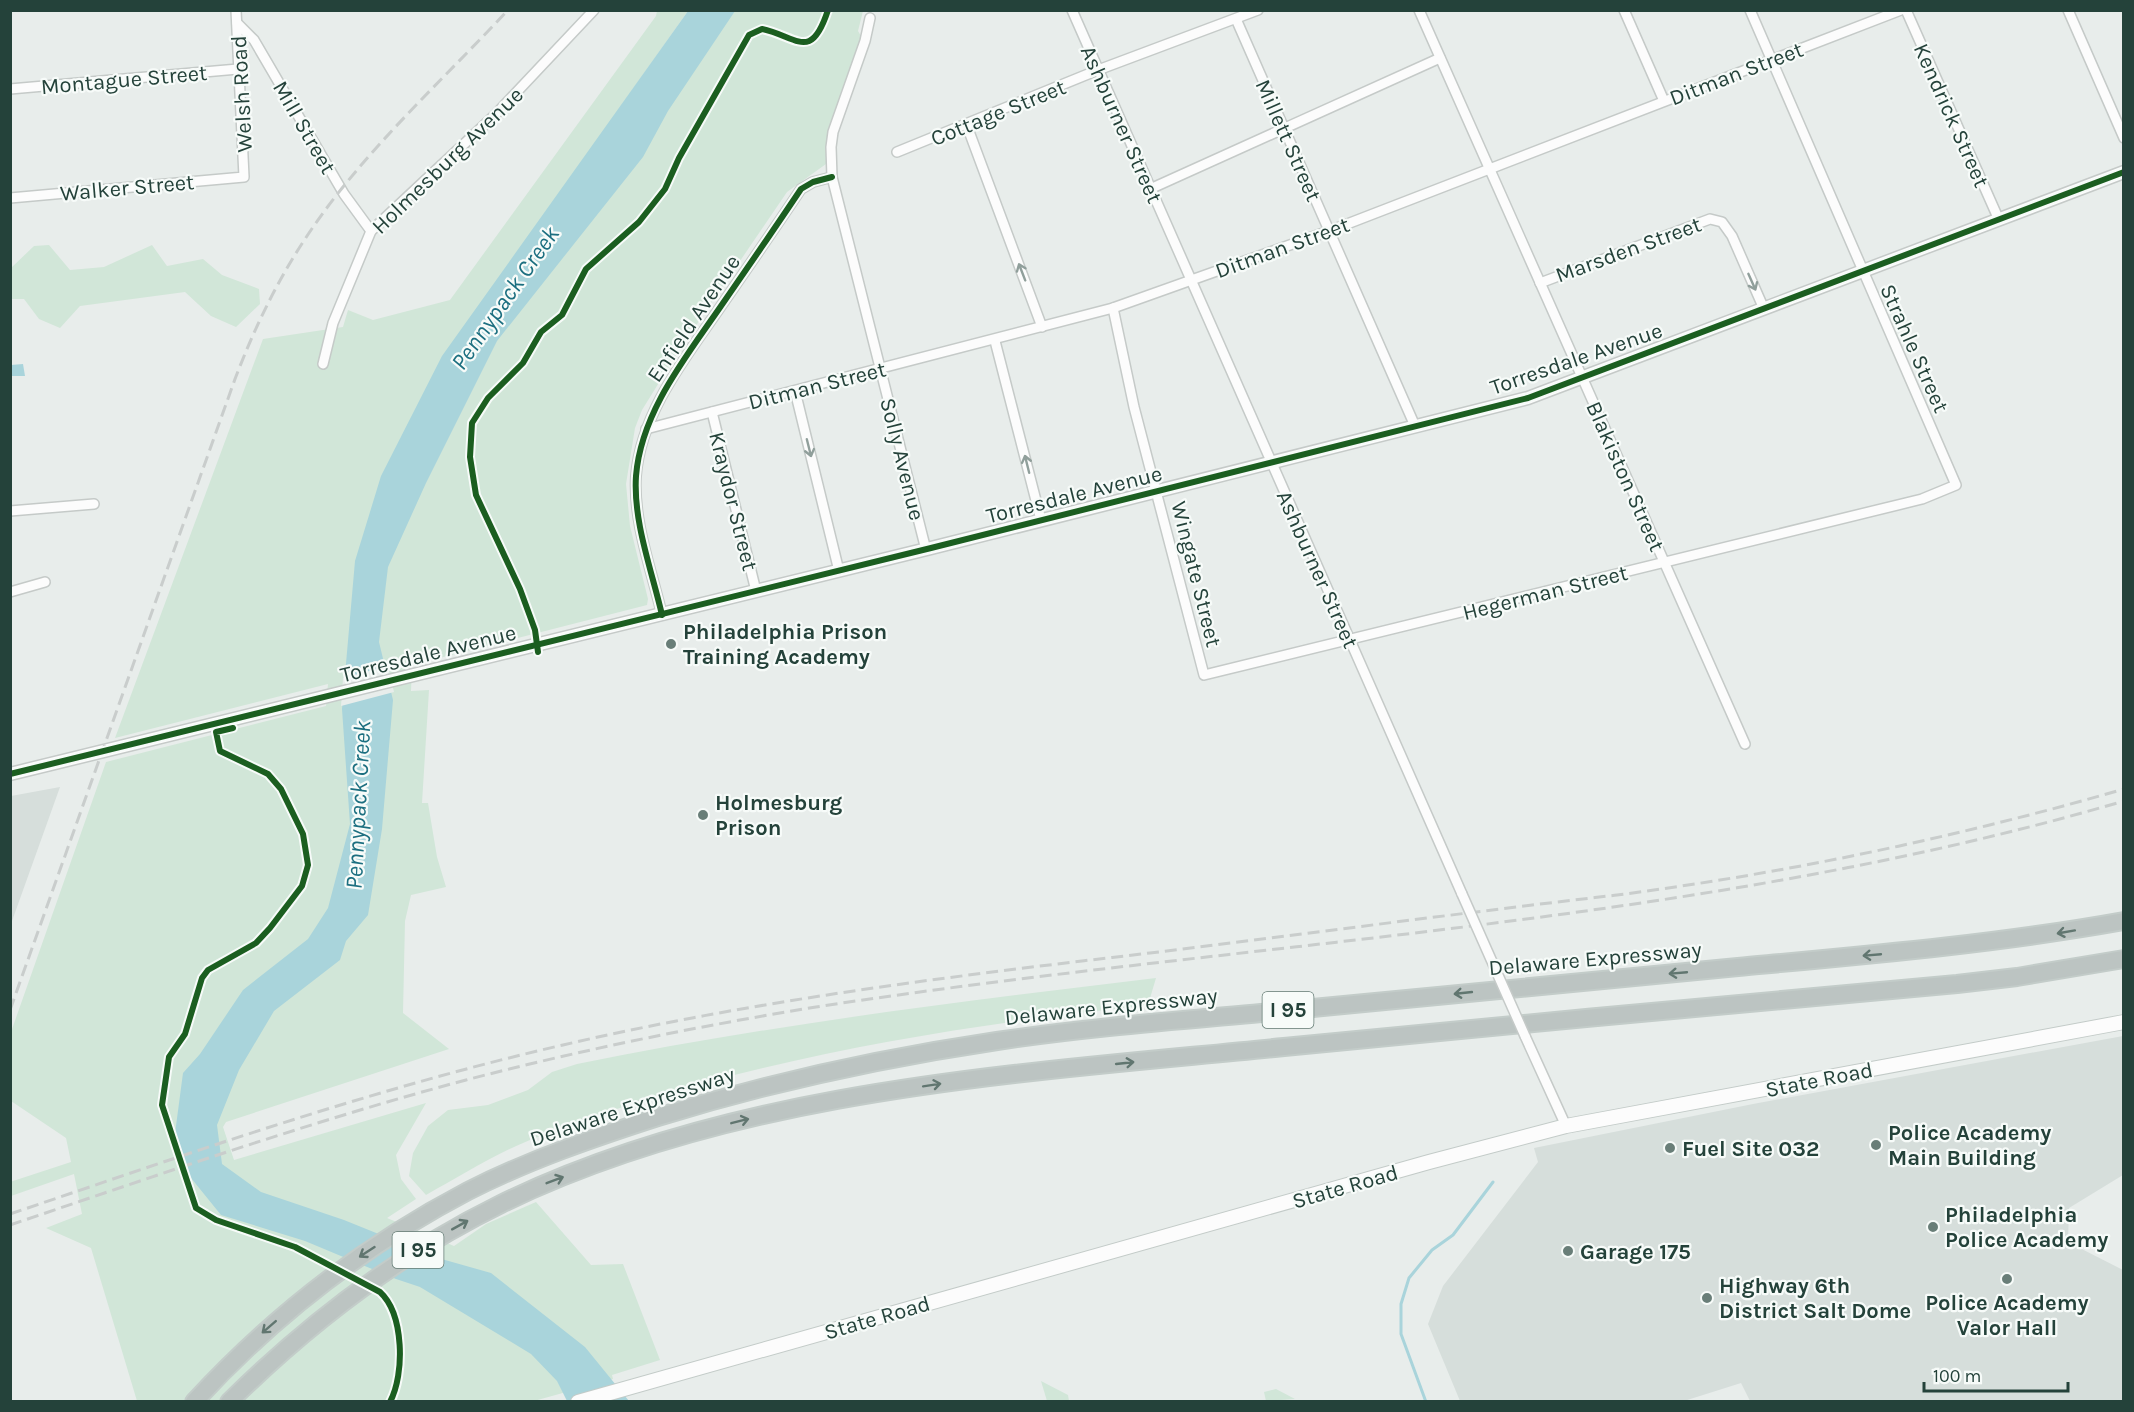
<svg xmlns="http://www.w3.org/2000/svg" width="2134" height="1412" viewBox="0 0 2134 1412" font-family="Karla,sans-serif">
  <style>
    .built { fill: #d6dedb }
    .green { fill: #d1e6d8 }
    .water { fill: #a9d4db }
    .pier { fill: #e8edeb }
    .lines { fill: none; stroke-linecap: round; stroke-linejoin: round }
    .stream { stroke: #a9d4db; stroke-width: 3 }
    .minor-casing { stroke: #c5cac8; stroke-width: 12 }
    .tertiary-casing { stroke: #c5cac8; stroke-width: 15 }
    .secondary-casing { stroke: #c3cbc8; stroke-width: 16 }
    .motorway-casing { stroke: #c3ccc9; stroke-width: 20 }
    .minor { stroke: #fcfcfc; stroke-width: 9 }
    .tertiary { stroke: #fcfcfc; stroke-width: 12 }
    .secondary { stroke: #fcfcfc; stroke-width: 14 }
    .motorway { stroke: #bcc4c2; stroke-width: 16 }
    .rail { stroke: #c9cdcc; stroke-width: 3; stroke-dasharray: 12 6; stroke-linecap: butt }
    .minor-bridge-casing { stroke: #c5cac8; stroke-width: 12; stroke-linecap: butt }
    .minor-bridge { stroke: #fcfcfc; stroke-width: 9 }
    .cycleway-casing { stroke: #f7fbf9; stroke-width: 10 }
    .cycleway { stroke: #1b5e20; stroke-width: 6 }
    .oneway { stroke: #909f9b }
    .oneway2 { stroke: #617670 }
    .poi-dot { fill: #697e78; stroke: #f7fbf9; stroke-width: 2 }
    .labels { text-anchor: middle; stroke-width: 4.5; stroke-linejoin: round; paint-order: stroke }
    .shield { fill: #f7fbf9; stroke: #637a73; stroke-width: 1.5 }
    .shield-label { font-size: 21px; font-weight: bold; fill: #24423a }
    .street-label { font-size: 22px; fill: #24423a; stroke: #f7fbf9 }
    .poi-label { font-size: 22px; font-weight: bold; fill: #24423a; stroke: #f7fbf9; text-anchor: start }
    .water-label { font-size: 24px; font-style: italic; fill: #1c6f80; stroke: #f7fbf9 }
  </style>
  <rect width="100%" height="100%" fill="#e8edeb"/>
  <!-- built -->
  <g class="built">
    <polygon points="60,787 12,921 11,926 11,796"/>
    <polygon points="2123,1036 2123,1175 2069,1208 2068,1242 2123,1270 2123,1401 1750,1401 1741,1383 1684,1401 1460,1401 1428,1324 1443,1286 1538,1162 1534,1148 1753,1104"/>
  </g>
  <!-- green -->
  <g class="green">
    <polygon points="657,11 688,11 611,120 692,11 863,11 858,31 861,36 841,94 826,164 787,192 678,352 642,410 635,428 626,484 630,526 648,599 647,605 412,665 411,691 429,690 422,803 428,803 437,857 446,887 411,895 405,921 403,1013 449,1049 226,1122 223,1127 234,1160 426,1103 396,1155 401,1179 416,1199 387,1218 454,1246 486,1224 536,1202 591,1265 623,1264 660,1360 612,1375 613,1379 534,1401 137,1401 91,1248 46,1228 82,1214 74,1174 11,1196 10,1182 71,1162 66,1138 11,1101 11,1032 106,762 326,706 328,684 115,738 263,339 343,327 348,310 373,320 450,300 656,16"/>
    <polygon points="49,245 70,270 104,267 152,245 167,266 203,259 222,275 259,289 260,304 236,327 211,316 185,292 80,306 60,328 39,319 24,299 11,299 11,268 34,246"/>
    <path d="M1156,978L1148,1005C938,1028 728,1063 530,1140C495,1154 460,1176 426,1195L409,1176L413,1153L428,1126L448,1110L488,1105L528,1090L552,1072L577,1064C769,1025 962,1001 1156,978Z"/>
    <polygon points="1041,1381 1068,1395 1069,1401 1047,1401"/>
    <polygon points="1276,1389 1295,1399 1266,1401 1264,1392"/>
  </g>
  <!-- water -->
  <g class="water">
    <polygon points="688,11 735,11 668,111 643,157 497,341 426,483 388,567 379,642 393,700 382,829 368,915 346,941 340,960 274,1011 239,1070 217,1125 222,1164 261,1192 344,1220 438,1258 491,1273 585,1347 629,1401 567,1401 557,1381 531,1354 420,1287 396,1279 305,1241 221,1215 187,1173 174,1141 183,1073 200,1054 243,990 308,939 328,908 350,824 342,709 355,561 381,476 442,356"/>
    <polygon points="23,364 25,376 11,376 11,365"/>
  </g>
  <!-- pier -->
  <polygon class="pier" points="388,666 394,692 341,706 343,678"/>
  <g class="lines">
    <!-- stream -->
    <polyline class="stream" points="1426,1402 1401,1334 1401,1304 1409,1278 1432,1250 1453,1235 1493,1182"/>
    <!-- minor casing -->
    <g class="minor-casing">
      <g id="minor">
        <polyline points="1072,10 1462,894"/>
        <polyline points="1419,10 1745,744"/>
        <polyline points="1624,10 1664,101"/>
        <polyline points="1906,10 1999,220"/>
        <polyline points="2068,10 2124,138"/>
        <polyline points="870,18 865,41 833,132 831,147 832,177 926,550"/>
        <polyline points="1236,19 1415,426"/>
        <polyline points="237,23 254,40 344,194 371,231"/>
        <polyline points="10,89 238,69"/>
        <polyline points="967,126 1042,327"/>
        <polyline points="897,152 1098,70 1258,10"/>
        <polyline points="1150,189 1440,58"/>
        <polyline points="10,198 244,177 236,10"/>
        <polyline points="1540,283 1710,219 1722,222 1732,236 1764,309"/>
        <polyline points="1113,308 1134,407 1204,675 1922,499 1956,485 1750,10"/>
        <polyline points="995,341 1041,520"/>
        <polyline points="323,364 333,323 371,231 495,115 594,10"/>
        <polyline points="795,391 839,571"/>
        <polyline points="712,412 756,591"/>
        <polyline points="646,429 1113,308 1329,231 1901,10"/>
        <polyline points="10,511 94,504"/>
        <polyline points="10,592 45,582"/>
        <path d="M662,615C652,571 633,522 636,476C641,412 686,357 721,306C748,267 775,228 801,189L813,182L832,177"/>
        <polyline points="1525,1036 1566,1126"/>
      </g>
    </g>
    <!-- tertiary casing -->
    <g class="tertiary-casing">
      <polyline id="tertiary" points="10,774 931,548 1528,398 2124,172"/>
    </g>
    <!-- secondary casing -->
    <g class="secondary-casing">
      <polyline id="secondary" points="578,1402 1429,1162 1566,1126 2124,1022"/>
    </g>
    <!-- motorway casing -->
    <g class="motorway-casing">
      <g id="motorway">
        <path d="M194,1402C273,1316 365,1245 468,1191C529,1160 593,1138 658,1117C768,1083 883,1058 997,1041C1084,1028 1173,1021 1261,1013C1420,997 1579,982 1738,967C1867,955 1996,944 2124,921"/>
        <path d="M229,1402C310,1322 399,1254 501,1204C738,1088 1026,1073 1284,1047C1508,1025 1733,1004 1957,984L2017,977L2124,959"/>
      </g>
    </g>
    <!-- minor -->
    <use href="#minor" class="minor"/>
    <!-- tertiary -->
    <use href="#tertiary" class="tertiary"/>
    <!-- secondary -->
    <use href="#secondary" class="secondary"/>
    <!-- motorway -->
    <use href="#motorway" class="motorway"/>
    <!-- rail -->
    <g class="rail">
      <path d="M10,1010L235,379C254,329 277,281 307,236C362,153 440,83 508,10"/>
      <path d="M10,1214C193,1152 375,1088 563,1045C756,1000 953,976 1150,953C1305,934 1461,913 1617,895C1788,873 1958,837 2124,789"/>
      <path d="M10,1225C161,1174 312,1121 466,1080C581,1050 699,1026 816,1007C1252,940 1698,926 2124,801"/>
    </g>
    <!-- minor-bridge casing -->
    <g class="minor-bridge-casing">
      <polyline id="minor-bridge" points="1462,894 1525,1036"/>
    </g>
    <!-- minor-bridge -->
    <use href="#minor-bridge" class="minor-bridge"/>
    <!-- cycleway casing -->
    <g class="cycleway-casing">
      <g id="cycleway">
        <path d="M662,615C652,571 633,522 636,476C641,412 686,357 721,306C748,267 775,228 801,189L813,182L832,177"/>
        <path d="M538,652L535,630L520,589L476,495L470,457L472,423L488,398L523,363L541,332L562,315L586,269L639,222L665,189L679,158L749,35L762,29C798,37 811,62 828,10"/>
        <path d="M233,728L216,732L220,751L268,774L281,789L303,834L308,865L302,886L270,928L256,943L208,970L202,978L185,1034L169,1057L162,1105L196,1208L216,1220L295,1247L380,1292C404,1314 405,1374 390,1402"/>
        <polyline points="10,774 931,548 1528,398 2124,172"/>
      </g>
    </g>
    <!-- cycleway -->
    <use href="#cycleway" class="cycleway"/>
  </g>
  <!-- one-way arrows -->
  <defs><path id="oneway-shaft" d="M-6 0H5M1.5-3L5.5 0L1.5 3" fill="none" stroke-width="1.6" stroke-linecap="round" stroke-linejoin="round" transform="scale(1.5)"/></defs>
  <g class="oneway">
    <use href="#oneway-shaft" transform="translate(1022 272) rotate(-111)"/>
    <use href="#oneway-shaft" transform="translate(1752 282) rotate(66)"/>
    <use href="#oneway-shaft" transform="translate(809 448) rotate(76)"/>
    <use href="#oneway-shaft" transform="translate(1027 464) rotate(-104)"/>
  </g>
  <g class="oneway2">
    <use href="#oneway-shaft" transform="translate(2066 932) rotate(170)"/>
    <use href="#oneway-shaft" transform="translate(1872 955) rotate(175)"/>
    <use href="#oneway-shaft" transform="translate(1678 973) rotate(175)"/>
    <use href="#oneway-shaft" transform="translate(1463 993) rotate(174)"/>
    <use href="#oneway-shaft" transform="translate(1125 1063) rotate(-6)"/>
    <use href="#oneway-shaft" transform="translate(932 1085) rotate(-9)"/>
    <use href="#oneway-shaft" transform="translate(740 1121) rotate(-14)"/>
    <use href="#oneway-shaft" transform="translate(555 1180) rotate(-21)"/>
    <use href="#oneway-shaft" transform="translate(460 1225) rotate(-29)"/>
    <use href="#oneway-shaft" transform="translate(367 1252) rotate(147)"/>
    <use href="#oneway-shaft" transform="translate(269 1327) rotate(139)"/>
  </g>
  <!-- markers -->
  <g class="poi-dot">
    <circle cx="671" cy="644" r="6"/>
    <circle cx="703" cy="815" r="6"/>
    <circle cx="1876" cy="1145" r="6"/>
    <circle cx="1670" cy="1148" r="6"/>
    <circle cx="1933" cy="1227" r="6"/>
    <circle cx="1568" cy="1251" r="6"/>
    <circle cx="2007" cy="1279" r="6"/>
    <circle cx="1707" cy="1298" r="6"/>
  </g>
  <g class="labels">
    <!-- shield labels -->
    <g class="shield">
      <rect x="1262.5" y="992" width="51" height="36" rx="4.5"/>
      <rect x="392.5" y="1232" width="51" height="36" rx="4.5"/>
    </g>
    <g class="shield-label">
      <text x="1288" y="1017">I 95</text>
      <text x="418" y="1257">I 95</text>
    </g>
    <!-- street labels -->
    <g class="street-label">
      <text transform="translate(1736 73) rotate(-21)" y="8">Ditman Street</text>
      <text transform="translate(124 79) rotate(-5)" y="8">Montague Street</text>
      <text transform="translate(241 94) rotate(-93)" y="8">Welsh Road</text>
      <text transform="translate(998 112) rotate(-22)" y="8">Cottage Street</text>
      <text transform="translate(1952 115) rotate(66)" y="8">Kendrick Street</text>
      <text transform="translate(1122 124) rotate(66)" y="8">Ashburner Street</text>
      <text transform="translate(305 127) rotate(60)" y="8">Mill Street</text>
      <text transform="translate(1289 140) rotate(66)" y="8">Millett Street</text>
      <text transform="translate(447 160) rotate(-44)" y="8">Holmesburg Avenue</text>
      <text transform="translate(127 187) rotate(-5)" y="8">Walker Street</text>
      <text transform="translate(1282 247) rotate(-20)" y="8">Ditman Street</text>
      <text transform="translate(1628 249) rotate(-20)" y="8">Marsden Street</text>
      <text transform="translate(693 318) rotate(-56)" y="8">Enfield Avenue</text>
      <text transform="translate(1915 348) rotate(66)" y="8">Strahle Street</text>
      <text transform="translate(1576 358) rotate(-19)" y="8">Torresdale Avenue</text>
      <text transform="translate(817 385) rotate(-14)" y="8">Ditman Street</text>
      <text transform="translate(903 459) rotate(76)" y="8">Solly Avenue</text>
      <text transform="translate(1626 476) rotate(66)" y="8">Blakiston Street</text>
      <text transform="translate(1074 494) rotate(-14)" y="8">Torresdale Avenue</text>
      <text transform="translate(734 501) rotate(76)" y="8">Kraydor Street</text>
      <text transform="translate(1318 569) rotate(66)" y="8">Ashburner Street</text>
      <text transform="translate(1197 574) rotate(76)" y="8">Wingate Street</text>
      <text transform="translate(1545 592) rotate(-14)" y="8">Hegerman Street</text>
      <text transform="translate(428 653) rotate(-14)" y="8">Torresdale Avenue</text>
      <text transform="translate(1595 958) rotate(-5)" y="8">Delaware Expressway</text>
      <text transform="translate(1111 1006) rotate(-6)" y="8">Delaware Expressway</text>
      <text transform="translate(1819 1079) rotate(-11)" y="8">State Road</text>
      <text transform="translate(632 1106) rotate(-18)" y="8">Delaware Expressway</text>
      <text transform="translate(1345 1186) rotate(-16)" y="8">State Road</text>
      <text transform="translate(877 1317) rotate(-16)" y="8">State Road</text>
    </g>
    <!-- poi labels -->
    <g class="poi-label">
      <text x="683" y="639">Philadelphia Prison<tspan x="683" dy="25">Training Academy</tspan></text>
      <text x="715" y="810">Holmesburg<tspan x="715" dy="25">Prison</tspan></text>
      <text x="1888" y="1140">Police Academy<tspan x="1888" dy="25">Main Building</tspan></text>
      <text x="1682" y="1156">Fuel Site 032</text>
      <text x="1945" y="1222">Philadelphia<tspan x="1945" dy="25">Police Academy</tspan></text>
      <text x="1580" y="1259">Garage 175</text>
      <text x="1719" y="1293">Highway 6th<tspan x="1719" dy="25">District Salt Dome</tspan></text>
      <text x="2007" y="1310" text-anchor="middle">Police Academy<tspan x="2007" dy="25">Valor Hall</tspan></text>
    </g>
    <!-- water labels -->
    <g class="water-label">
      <text transform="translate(505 298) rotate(-55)" y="8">Pennypack Creek</text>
      <text transform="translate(358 805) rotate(-87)" y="8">Pennypack Creek</text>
    </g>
  </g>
  <!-- border -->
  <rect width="2134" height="1412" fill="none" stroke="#24423a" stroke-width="24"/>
  <!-- scale -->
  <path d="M1924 1382v9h144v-9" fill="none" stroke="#24423a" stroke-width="3"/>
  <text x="1933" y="1382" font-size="18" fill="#24423a" stroke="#f7fbf9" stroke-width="4.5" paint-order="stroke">100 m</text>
</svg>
